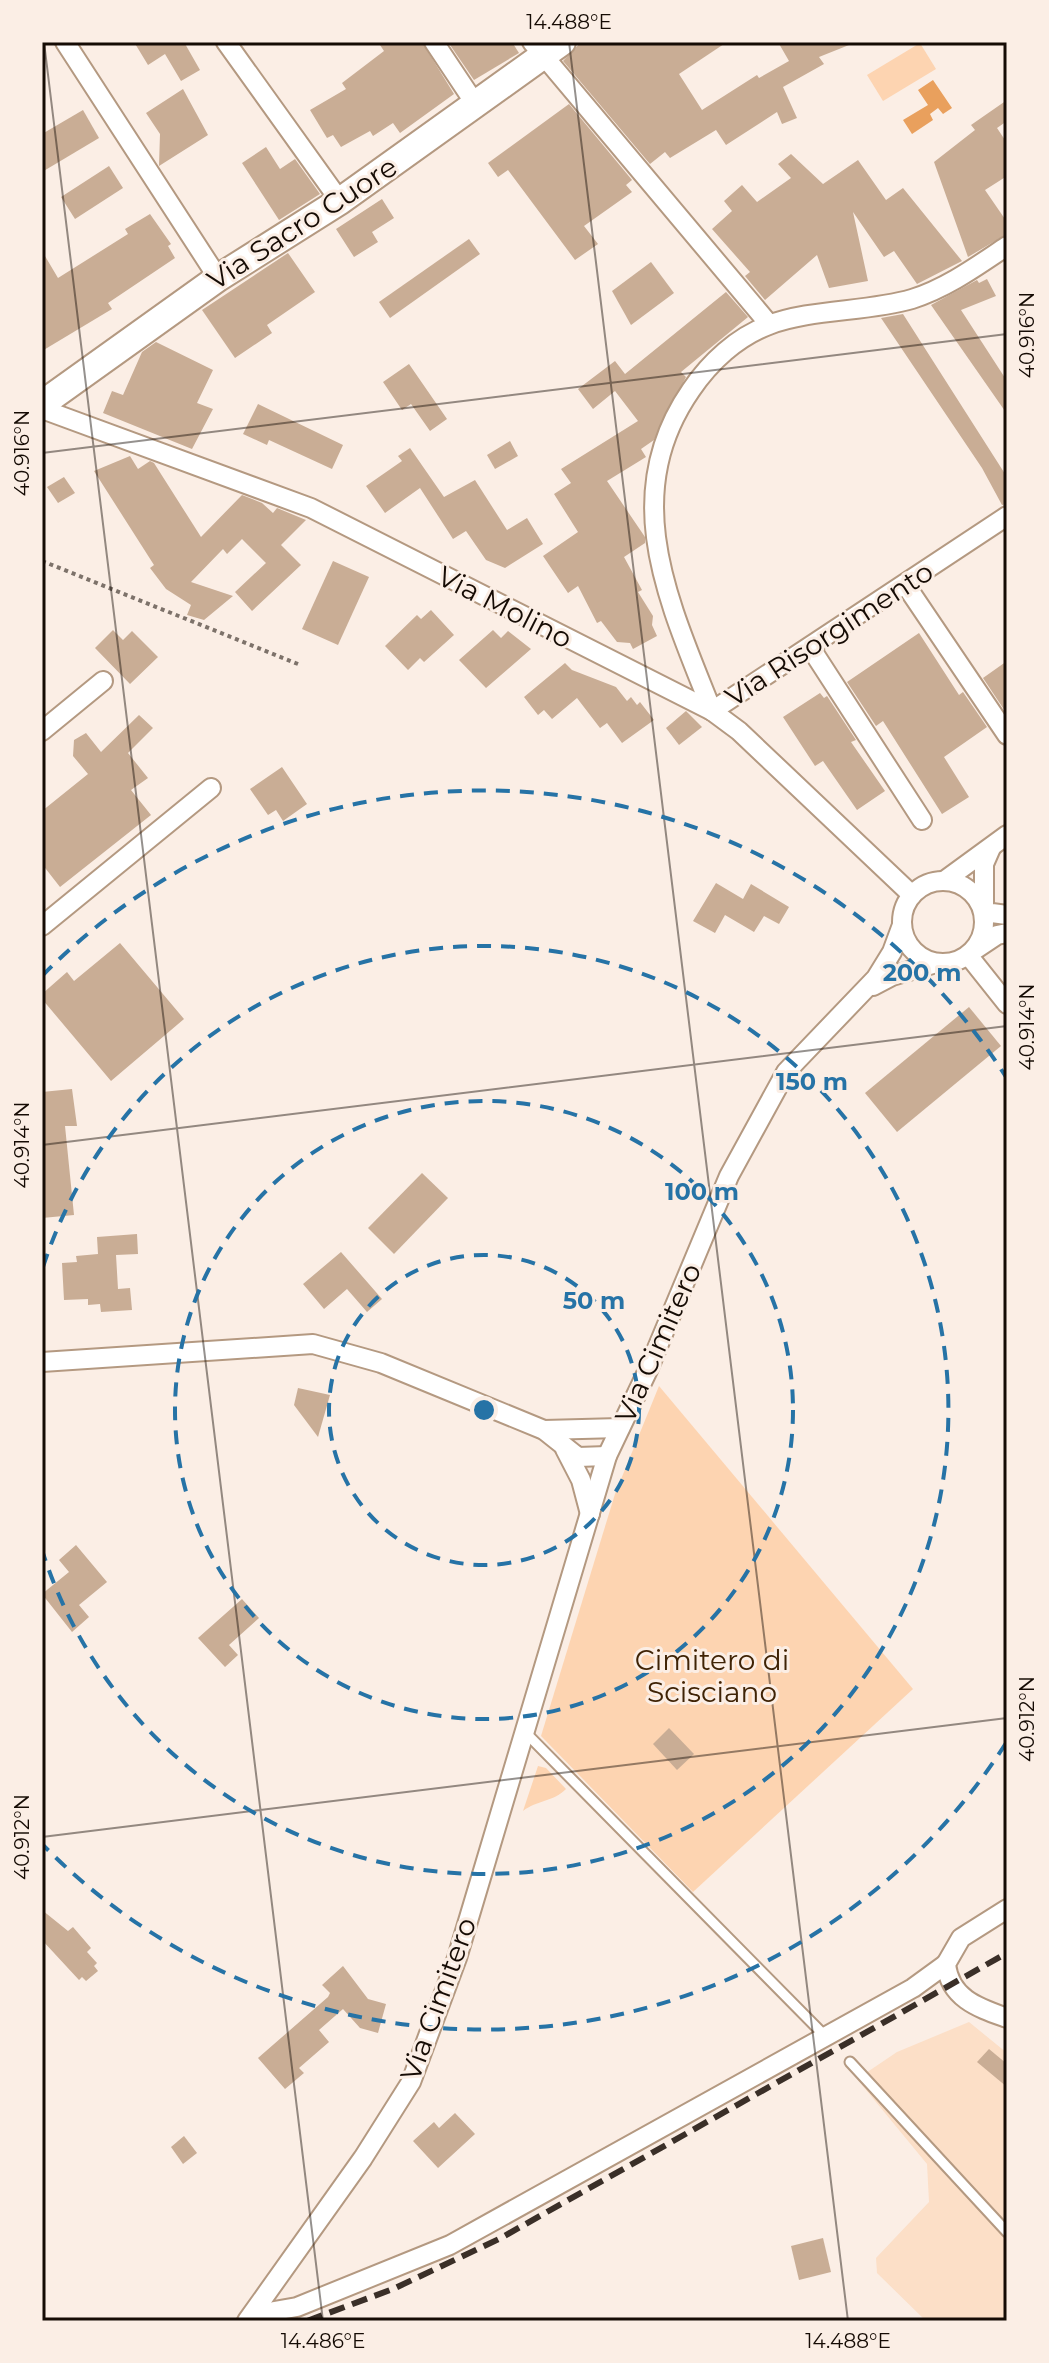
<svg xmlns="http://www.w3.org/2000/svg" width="1049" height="2363" viewBox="0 0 1049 2363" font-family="Montserrat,sans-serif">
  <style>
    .built { fill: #fcdfc7 }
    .green { fill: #fdd4b1 }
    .water { fill: #e9a05d }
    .building { fill: #c9ad95 }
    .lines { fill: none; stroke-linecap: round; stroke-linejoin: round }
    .lane-casing { stroke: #b49981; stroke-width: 13 }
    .street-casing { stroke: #b49981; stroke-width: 22 }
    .secondary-casing { stroke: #b49981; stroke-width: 30 }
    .path { stroke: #7d726a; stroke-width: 4; stroke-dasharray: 4 4; stroke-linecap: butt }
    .lane { stroke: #fff; stroke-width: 9 }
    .street { stroke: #fff; stroke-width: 18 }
    .secondary { stroke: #fff; stroke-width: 26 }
    .rail { stroke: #3a2f28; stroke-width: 6; stroke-dasharray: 16 8; stroke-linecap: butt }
    .ticks { fill: none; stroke: #150b04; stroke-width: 2; stroke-opacity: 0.45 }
    .ring { fill: none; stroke: #2673a6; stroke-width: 4; stroke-dasharray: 14 10 }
    .labels { text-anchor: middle; stroke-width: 6; stroke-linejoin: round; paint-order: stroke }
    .street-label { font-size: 28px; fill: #150b04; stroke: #fbeee5 }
    .park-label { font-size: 28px; fill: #3f2305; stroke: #fbeee5 }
    .centre { fill: #2673a6; stroke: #fbeee5; stroke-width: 4 }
    .ring-label { font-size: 24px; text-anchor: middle; font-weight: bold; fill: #2673a6; stroke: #fbeee5; stroke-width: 6; stroke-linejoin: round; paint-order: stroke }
    .neatline { fill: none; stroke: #150b04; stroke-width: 3 }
    .ticks-label { font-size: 20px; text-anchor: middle; fill: #150b04 }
  </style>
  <rect width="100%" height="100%" fill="#fbeee5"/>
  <!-- built -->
  <polygon class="built" points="969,2022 1007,2053 1007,2321 926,2321 877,2273 876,2258 929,2202 927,2164 857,2079 897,2052"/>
  <!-- green -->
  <g class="green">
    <polygon points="920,43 936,69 883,101 867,75"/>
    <polygon points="659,1386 913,1689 693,1892 541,1736 615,1494"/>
    <path d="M538,1766L546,1768L566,1789C553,1802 537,1800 523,1811Z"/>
  </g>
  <!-- water -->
  <polygon class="water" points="933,80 952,108 943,114 938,108 930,114 933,120 912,134 903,120 928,105 918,90"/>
  <!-- building -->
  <g class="building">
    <polygon points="134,42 184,42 200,70 181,81 165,54 148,65"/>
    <polygon points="378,42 422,42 454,94 400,133 393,123 373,136 370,131 341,147 333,135 327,138 310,110 346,89 342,83 384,51"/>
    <polygon points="448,42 512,42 519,53 474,80"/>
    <polygon points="581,42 727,42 679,74 702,110 757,75 759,78 789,61 778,42 854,43 819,57 824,64 783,87 797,118 782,124 777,112 726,145 716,130 670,158 665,152 650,164 563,61"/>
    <polygon points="183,89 208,135 159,166 160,134 146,113"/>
    <polygon points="1007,100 1007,121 997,128 1007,143 1007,176 985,190 1007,222 1007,234 968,257 934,162 975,130 971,125"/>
    <polygon points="569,104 632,180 626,185 632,192 584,226 598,244 575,260 508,170 498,177 488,163"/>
    <polygon points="83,110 99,138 42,172 42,134"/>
    <polygon points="266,147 280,169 295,159 320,194 279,220 242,163"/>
    <polygon points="791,154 823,184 858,160 886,200 903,188 962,261 917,284 894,251 884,257 853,212 868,281 829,288 817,255 765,300 745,276 750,272 712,229 732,211 724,201 742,185 757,202 791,178 778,164"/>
    <polygon points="109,166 123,188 75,219 61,197"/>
    <polygon points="382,199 394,218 372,232 378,242 354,257 336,229"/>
    <polygon points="150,214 171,244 168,246 175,258 108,303 112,309 42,351 42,251 58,278 128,234 125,229"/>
    <polygon points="469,239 480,254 390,318 379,302"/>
    <polygon points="288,253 315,292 267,325 272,333 235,358 202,310"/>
    <polygon points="651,262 674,293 631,325 612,291"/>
    <polygon points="987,279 996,296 961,310 1007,381 1007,414 931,305 977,280 979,283"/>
    <polygon points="726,292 748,317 681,372 686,377 654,440 641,449 646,457 607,481 645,537 645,543 624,557 642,590 638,592 653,616 652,625 657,636 633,649 630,643 617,642 601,621 597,623 578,586 568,593 543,556 578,532 554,494 571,483 561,469 638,421 615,391 593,409 578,389 615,361 625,374"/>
    <polygon points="903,314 1007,477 1007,504 1002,505 982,468 881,318"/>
    <polygon points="156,342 213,370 197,403 213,409 192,449 103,413 112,391 123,395 142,352"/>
    <polygon points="409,364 447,419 430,431 411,404 402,410 383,382"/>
    <polygon points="258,404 343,445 332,469 269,440 267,445 243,434"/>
    <polygon points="510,441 518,456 495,469 487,455"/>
    <polygon points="410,448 444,497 475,480 507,530 527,518 543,544 505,568 486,560 466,531 453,539 420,488 385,513 366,486 402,461 398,456"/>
    <polygon points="130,456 138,469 150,461 154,463 201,537 242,495 262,503 273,513 277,508 306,520 281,545 301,565 252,611 235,592 266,563 242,539 227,554 223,549 191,582 233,596 204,620 187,615 191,605 166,589 150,568 154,565 94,471"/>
    <polygon points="64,477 75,493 58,503 47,487"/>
    <polygon points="333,561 369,577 338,645 302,629"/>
    <polygon points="431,610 454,635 424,662 420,658 408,670 385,646 417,615 421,619"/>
    <polygon points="113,630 123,640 132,631 158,657 130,684 95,648"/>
    <polygon points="493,630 501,638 508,631 531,649 486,688 459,660"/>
    <polygon points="919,633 959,695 963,692 987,727 944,757 969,797 942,814 883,721 876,726 847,682"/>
    <polygon points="1007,661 1007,714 983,678"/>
    <polygon points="565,663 572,670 616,687 627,701 631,697 637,705 640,702 654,720 622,743 607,723 600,728 577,698 552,719 544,710 538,715 524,697"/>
    <polygon points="820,693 824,698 827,696 856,740 851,742 885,791 857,810 823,761 815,766 783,717"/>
    <polygon points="686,711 702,727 679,745 666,728"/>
    <polygon points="139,715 153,728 128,753 148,778 131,790 151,815 60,887 42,864 42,811 88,774 73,756 74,740 86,733 101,752"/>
    <polygon points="282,767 307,804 283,821 276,810 268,815 250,789"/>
    <polygon points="716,883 743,899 751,884 789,907 779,924 764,916 754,932 725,915 715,933 693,921"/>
    <polygon points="120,943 184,1019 111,1081 42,999 42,994 67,972 74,981"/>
    <polygon points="969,1007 1001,1046 897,1132 865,1093"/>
    <polygon points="72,1089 77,1126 65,1126 74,1215 42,1218 42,1092"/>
    <polygon points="422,1173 448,1198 394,1254 368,1228"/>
    <polygon points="137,1234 138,1254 116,1255 118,1289 130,1288 132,1310 101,1312 100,1304 88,1305 88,1299 64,1300 62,1263 77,1262 76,1256 98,1254 97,1237"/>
    <polygon points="341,1252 382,1299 367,1312 347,1289 324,1309 303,1284"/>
    <polygon points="298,1388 330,1395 318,1437 294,1405"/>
    <polygon points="76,1545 107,1582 79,1605 89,1617 72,1632 42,1594 69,1572 59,1560"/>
    <polygon points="242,1599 259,1618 229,1645 238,1655 225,1667 198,1638"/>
    <polygon points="669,1728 694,1754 677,1770 653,1744"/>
    <polygon points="42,1910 68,1931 73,1927 91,1948 87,1952 97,1963 94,1966 98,1971 86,1981 82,1977 79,1980 42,1940"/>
    <polygon points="343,1966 368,1999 386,2004 378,2033 360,2028 343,2009 319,2030 329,2042 299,2068 304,2073 285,2089 258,2058 328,1997 330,1993 322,1985"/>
    <polygon points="989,2049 1007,2064 1007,2087 977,2062"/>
    <polygon points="455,2113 475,2134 438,2168 413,2141 434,2122 439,2128"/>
    <polygon points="184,2136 197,2153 183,2164 171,2147"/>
    <polygon points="823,2238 831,2272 799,2280 791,2246"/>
  </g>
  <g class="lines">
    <!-- lane casing -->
    <g class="lane-casing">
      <g id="lane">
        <polyline points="524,1731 828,2039"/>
        <polyline points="850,2062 1007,2232"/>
      </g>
    </g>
    <!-- street casing -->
    <g class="street-casing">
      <g id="street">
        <polyline points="65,42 218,278"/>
        <polyline points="226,42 340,201"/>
        <polyline points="434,42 476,105"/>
        <polyline points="532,42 769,324"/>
        <polyline points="42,409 311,508 712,711 739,731 912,895"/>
        <polyline points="905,584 1007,735"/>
        <polyline points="810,647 922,820"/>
        <path d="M712,711C670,604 617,497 691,390C710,362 737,337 769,325C810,309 868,312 912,299C947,288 977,266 1007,246"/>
        <polyline points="712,711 1007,516"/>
        <polyline points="42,731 103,681"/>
        <polyline points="991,848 984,864 984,912 1007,915"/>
        <circle cx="943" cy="922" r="41"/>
        <polyline points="944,881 1007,835"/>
        <polyline points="42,926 211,788"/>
        <polyline points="976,949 997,935 1007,933"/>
        <polyline points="968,955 1007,1004"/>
        <polyline points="873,986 892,976 936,963"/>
        <polyline points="42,1362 313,1344 381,1363 544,1430 578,1457 607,1456"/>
        <polyline points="544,1430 620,1428"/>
        <polyline points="565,1449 581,1480 590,1514"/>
        <path d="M1007,1909L961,1938L946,1964C950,1999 979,2008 1007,2018"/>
        <polyline points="252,2315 297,2307 450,2245 913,1988 946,1964"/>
        <polyline points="247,2321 363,2158 411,2082 457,1958 607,1456 648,1370 729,1176 786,1072 876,978 892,952 902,925"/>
      </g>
    </g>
    <!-- secondary casing -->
    <g class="secondary-casing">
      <polyline id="secondary" points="42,404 218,278 340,201 562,42"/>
    </g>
    <!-- path -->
    <polyline class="path" points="42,561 298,664"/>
    <!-- lane -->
    <use href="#lane" class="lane"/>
    <!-- street -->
    <use href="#street" class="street"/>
    <!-- secondary -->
    <use href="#secondary" class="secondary"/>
    <!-- rail -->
    <polyline class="rail" points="307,2321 393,2289 499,2239 1007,1953"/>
  </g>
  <!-- ticks -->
  <path class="ticks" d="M44,42L323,2321M569,42L848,2321M42,453L1007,334M42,1145L1007,1026M42,1837L1007,1718"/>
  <!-- distance rings -->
  <g class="ring">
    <circle cx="484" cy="1410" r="155"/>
    <circle cx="484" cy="1410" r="309"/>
    <path d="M43 1267A464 464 0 1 1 43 1553"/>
    <path d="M1006 1743A619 619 0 0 1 42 1844M42 976A619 619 0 0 1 1006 1077"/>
  </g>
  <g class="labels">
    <!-- street labels -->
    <g class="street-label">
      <text transform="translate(302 223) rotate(-33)" y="10">Via Sacro Cuore</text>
      <text transform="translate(505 607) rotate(27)" y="10">Via Molino</text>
      <text transform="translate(829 634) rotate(-33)" y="10">Via Risorgimento</text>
      <text transform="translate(658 1343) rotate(-66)" y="10">Via Cimitero</text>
      <text transform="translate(438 1999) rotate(-70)" y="10">Via Cimitero</text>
    </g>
    <!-- park labels -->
    <g class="park-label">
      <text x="712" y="1670">Cimitero di<tspan x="712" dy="32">Scisciano</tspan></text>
    </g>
  </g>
  <circle cx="484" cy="1410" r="12" class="centre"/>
  <g class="ring-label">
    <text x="922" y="981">200 m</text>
    <text x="812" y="1090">150 m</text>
    <text x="702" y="1200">100 m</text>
    <text x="594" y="1309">50 m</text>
  </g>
  <!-- border -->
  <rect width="1049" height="2363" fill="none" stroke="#fbeee5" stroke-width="88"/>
  <rect x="44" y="44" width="961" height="2275" class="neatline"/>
  <g class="ticks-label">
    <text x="569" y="29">14.488°E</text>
    <text transform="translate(1027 335) rotate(-90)" y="7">40.916°N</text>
    <text transform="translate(22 453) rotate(-90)" y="7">40.916°N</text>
    <text transform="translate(1027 1027) rotate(-90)" y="7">40.914°N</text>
    <text transform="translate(22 1145) rotate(-90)" y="7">40.914°N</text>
    <text transform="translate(1027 1719) rotate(-90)" y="7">40.912°N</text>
    <text transform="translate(22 1837) rotate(-90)" y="7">40.912°N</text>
    <text x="323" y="2348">14.486°E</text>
    <text x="848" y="2348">14.488°E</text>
  </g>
</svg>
